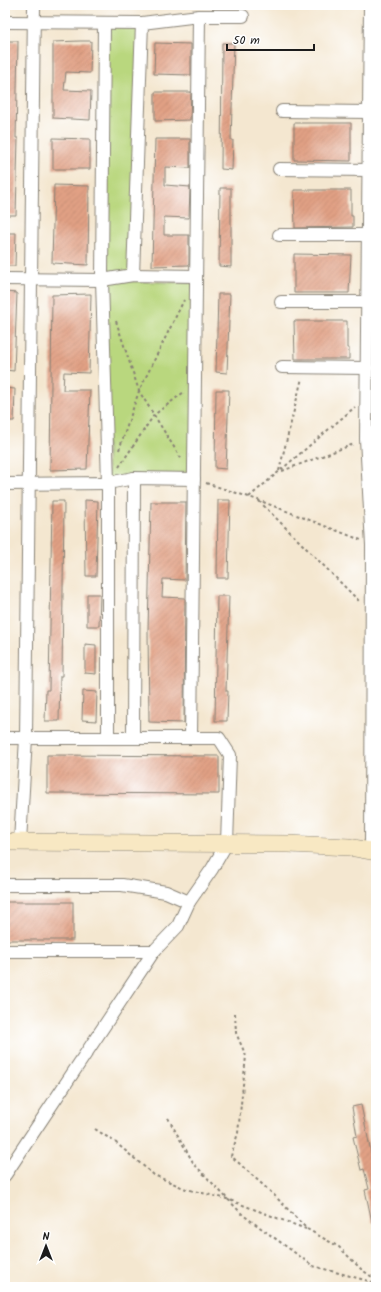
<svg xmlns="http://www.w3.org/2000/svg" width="381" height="1292" viewBox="0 0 381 1292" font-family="Kalam,sans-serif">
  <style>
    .green { fill: #b9d77e; stroke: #6a7a4d }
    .building { fill: url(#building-hatch) }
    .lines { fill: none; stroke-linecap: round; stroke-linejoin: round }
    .street-casing { stroke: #888276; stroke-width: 14 }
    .secondary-casing { stroke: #888276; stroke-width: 18 }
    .path { stroke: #888276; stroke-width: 2; stroke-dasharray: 3 3; stroke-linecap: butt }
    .street { stroke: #fff; stroke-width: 12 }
    .secondary { stroke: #f8e8c3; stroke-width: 17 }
  </style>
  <defs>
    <pattern id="building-hatch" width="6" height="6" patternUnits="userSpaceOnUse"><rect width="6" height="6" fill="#e1a084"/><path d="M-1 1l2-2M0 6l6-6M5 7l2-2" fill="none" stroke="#c08971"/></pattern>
  </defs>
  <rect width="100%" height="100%" fill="#fff"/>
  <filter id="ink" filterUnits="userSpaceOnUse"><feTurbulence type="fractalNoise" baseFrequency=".025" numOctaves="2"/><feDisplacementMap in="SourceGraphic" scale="8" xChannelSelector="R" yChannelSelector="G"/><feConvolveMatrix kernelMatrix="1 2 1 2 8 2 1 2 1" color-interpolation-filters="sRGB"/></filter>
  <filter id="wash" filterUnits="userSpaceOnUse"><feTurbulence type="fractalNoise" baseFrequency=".012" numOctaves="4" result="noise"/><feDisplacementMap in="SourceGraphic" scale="16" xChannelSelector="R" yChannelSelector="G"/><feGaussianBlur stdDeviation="0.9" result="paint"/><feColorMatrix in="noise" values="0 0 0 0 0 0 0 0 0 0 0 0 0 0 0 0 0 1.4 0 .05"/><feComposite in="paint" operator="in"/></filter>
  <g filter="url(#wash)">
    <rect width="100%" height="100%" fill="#f4e7d0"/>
    <!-- green -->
    <polygon class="green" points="104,23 142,23 133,275 105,280 193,283 194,479 108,483 102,280"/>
    <g id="blocks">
      <!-- building -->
      <g class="building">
        <polygon points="6,41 18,41 16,138 18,138 16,215 5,215"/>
        <polygon points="80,41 91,41 90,73 66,72 64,90 91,91 90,120 53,118 53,42"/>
        <polygon points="155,43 191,44 191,75 154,74"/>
        <polygon points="222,43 234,43 231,140 233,140 232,170 221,169"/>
        <polygon points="155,92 191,92 190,120 155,121"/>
        <polygon points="294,123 351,123 351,161 294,160"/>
        <polygon points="53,138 90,139 90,169 53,169"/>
        <polygon points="155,139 190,139 190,168 165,167 165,185 190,187 189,218 164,217 164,235 189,235 189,265 152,266"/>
        <polygon points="54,185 89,186 88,265 52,263"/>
        <polygon points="220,188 231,188 231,267 219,266"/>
        <polygon points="294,190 351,190 351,216 353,216 353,227 295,228"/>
        <polygon points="5,233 16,233 15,266 5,266"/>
        <polygon points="294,254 351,255 349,293 294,293"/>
        <polygon points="5,292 17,293 14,371 5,370"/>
        <polygon points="91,294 89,373 64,372 63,390 90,390 87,469 50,470 52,295"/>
        <polygon points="218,294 230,294 227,373 216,372"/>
        <polygon points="294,321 347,321 347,348 349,348 349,359 295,359"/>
        <polygon points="5,388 15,389 14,421 5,421"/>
        <polygon points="216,390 229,390 226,469 215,468"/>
        <polygon points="85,500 98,501 96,576 86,576"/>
        <polygon points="218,500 230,500 228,578 217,578"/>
        <polygon points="52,501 64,501 62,676 60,676 59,721 45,721 46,690 49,690"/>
        <polygon points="151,502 186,502 185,580 163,579 162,597 185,598 184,723 149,722 148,631"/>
        <polygon points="87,594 100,594 99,626 87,626"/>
        <polygon points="217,596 229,596 226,691 228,691 227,721 215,721"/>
        <polygon points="85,644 96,645 96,674 85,673"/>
        <polygon points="83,691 97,692 96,721 82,720"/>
        <polygon points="47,755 219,756 219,794 47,793"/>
        <rect x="5" y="902" width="68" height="38"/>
        <polygon points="361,1105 376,1176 376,1222 372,1222 365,1190 369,1189 364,1169 361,1170 353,1137 357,1136 352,1107"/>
      </g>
    </g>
  </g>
  <g filter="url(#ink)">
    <use href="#blocks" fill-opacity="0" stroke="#888276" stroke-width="1"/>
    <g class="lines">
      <!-- street casing -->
      <g class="street-casing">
        <g id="street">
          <polyline points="370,5 366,439 372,545 371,851"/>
          <polyline points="5,22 142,23 199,16 243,16"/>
          <polyline points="104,23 102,280 108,483 108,738"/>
          <polyline points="282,111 369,112"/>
          <polyline points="279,169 369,170"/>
          <polyline points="279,235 368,235"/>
          <polyline points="133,275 142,23"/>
          <polyline points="5,279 102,280 133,275 196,276"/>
          <polyline points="281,302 367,302"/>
          <polyline points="282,367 367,368"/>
          <polyline points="5,484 108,483 134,478 194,479"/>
          <polyline points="5,738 219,738 230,755 227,843 212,869 189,902 178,926 154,951 5,1175"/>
          <polyline points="133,738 134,478"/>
          <polyline points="191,738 199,16"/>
          <polyline points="20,842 26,738 34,5"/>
          <polyline points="5,885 122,885 166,892 189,902"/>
          <polyline points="5,951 154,951"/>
        </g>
      </g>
      <!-- secondary casing -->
      <g class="secondary-casing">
        <polyline id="secondary" points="5,842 289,844 349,847 376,852"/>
      </g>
      <!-- path -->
      <g class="path">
        <polyline points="116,321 139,391 182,460"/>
        <polyline points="119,450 139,391 184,300"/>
        <polyline points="119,467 154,415 184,392"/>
        <polyline points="279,471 302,378"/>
        <polyline points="282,471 354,444"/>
        <polyline points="206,483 258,500 361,540"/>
        <polyline points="249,497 355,407"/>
        <polyline points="259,501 360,602"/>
        <polyline points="235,1013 236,1033 246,1056 238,1133 231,1156 274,1195 307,1229 339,1247 361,1269 376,1280"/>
        <polyline points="168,1118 194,1164 243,1215 313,1266 376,1283"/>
        <polyline points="95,1129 115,1142 154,1175 186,1189 227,1199 306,1229"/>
      </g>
      <!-- street -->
      <use href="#street" class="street"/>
      <!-- secondary -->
      <use href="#secondary" class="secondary"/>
    </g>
  </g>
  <!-- margin -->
  <rect width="381" height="1292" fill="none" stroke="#fff" stroke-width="20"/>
  <!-- north arrow -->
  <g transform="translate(46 1246)" stroke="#ffffff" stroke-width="3" paint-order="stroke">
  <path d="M0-3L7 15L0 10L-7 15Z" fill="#1c1c1c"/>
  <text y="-6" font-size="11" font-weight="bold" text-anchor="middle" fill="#1c1c1c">N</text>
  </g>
  <!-- scale -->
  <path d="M227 44v6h87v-6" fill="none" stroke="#1c1c1c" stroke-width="2"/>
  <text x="233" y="44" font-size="12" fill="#1c1c1c" stroke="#ffffff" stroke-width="3" paint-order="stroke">50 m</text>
</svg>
